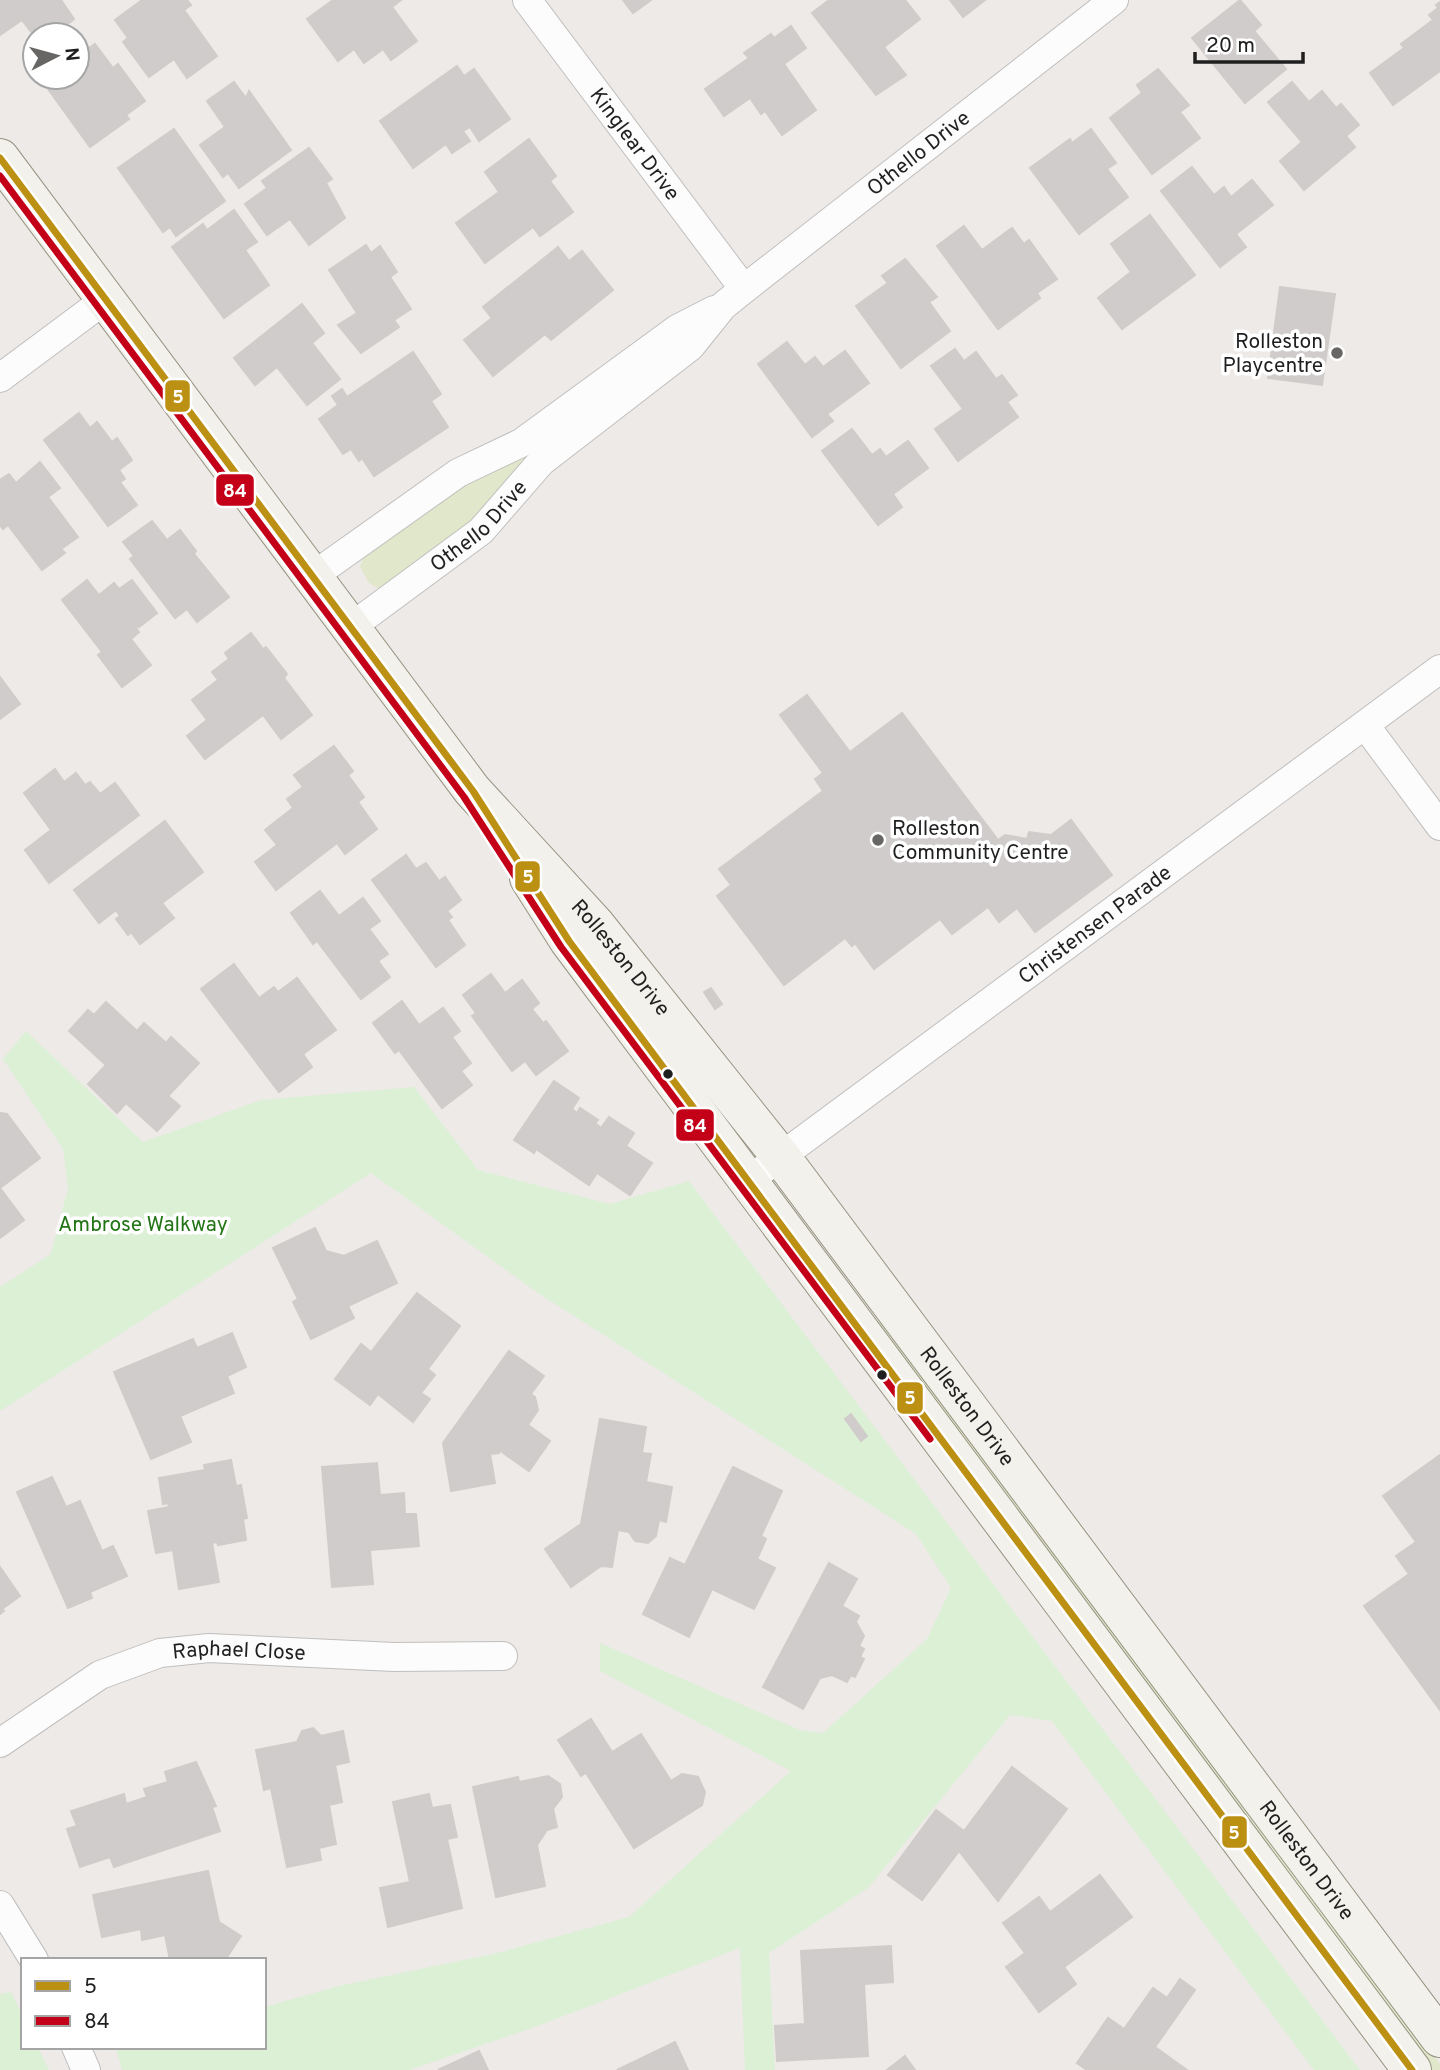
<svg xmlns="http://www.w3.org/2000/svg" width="1440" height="2070" viewBox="0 0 1440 2070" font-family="Overpass,sans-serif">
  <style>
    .grass { fill: #e0e7ca }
    .park { fill: #dcf0d6 }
    .building { fill: #d0cccb; stroke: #d0ccca; stroke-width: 2 }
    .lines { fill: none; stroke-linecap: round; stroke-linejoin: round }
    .minor-casing { stroke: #c0bfbe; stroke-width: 30 }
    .secondary-casing { stroke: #969382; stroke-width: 40 }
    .minor { stroke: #fcfcfc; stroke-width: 28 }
    .secondary { stroke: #f3f1eb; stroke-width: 38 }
    .bus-1-casing { stroke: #fff; stroke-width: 12 }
    .bus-2-casing { stroke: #fff; stroke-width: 12 }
    .bus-1 { stroke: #bc9113; stroke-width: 7 }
    .bus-2 { stroke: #c40019; stroke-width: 7 }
    .poi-dot { fill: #676665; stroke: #fff; stroke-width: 2.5 }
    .bus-dot { fill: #1f1f1f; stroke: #fff; stroke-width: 2.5 }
    .labels { text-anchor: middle; stroke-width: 7; stroke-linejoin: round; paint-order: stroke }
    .street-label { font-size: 21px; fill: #1f1f1f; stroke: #fff }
    .poi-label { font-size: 21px; fill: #1f1f1f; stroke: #fff; text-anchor: end }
    .park-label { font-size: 21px; fill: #227515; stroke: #fff }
    .line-badge { stroke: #fff; stroke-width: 2.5 }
    .badge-label { font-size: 19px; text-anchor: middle; font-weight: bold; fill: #fff }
  </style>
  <rect width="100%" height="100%" fill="#edeae8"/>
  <!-- grass -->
  <g class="grass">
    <polygon points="680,334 500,501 379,589 369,583 360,567 364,556"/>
    <polygon points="882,1319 1440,2064 1440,2070 1429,2070 874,1326"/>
  </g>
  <!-- park -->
  <g class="park">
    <polygon points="26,1031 143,1142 261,1100 414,1087 478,1170 610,1204 689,1181 1360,2070 1314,2070 1052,1721 1010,1715 868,1888 769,1953 775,2070 745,2070 740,1948 535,2027 410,2070 122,2070 116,2049 264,2047 264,2007 339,1986 497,1953 629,1917 791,1771 600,1671 600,1643 800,1730 823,1733 927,1639 951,1588 916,1534 538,1293 371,1173 0,1411 0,1287 51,1254 68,1188 63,1149 3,1059"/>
    <polygon points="11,1992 23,2016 23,2047 38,2047 49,2070 0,2070 0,1994"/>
  </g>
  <!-- building -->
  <g class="building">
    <polygon points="0,0 61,0 74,19 63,28 68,35 35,37 22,20 0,35"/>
    <polygon points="142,0 187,0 191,5 184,10 217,56 187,78 174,59 149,77 123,42 128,38 115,20"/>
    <polygon points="333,0 401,0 392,7 417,41 391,60 383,49 364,63 354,49 338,61 307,19"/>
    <polygon points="623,0 651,0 633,13"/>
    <polygon points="829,0 905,0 920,19 884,47 906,75 876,95 812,13"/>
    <polygon points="950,0 985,0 963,17"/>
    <polygon points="1240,0 1261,25 1254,31 1286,69 1245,103 1192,38"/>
    <polygon points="1440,2 1440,71 1393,105 1370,73 1404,48 1401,44 1433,20 1429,15 1438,8 1436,5"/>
    <polygon points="791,26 806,48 784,64 816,110 782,135 765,111 761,114 750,98 724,116 705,89 749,58 744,53 771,34 774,38"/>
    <polygon points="95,44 113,68 118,64 145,101 126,115 129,119 90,147 43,82 50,77 77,77 77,57"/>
    <polygon points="457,66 464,76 474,69 510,119 479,141 470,127 463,131 470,141 452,153 446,144 413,168 380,121"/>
    <polygon points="1158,69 1189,105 1180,112 1200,138 1152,174 1110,118 1142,93 1137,85"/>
    <polygon points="234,82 246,98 249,91 291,150 239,188 228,173 223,177 200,145 225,127 207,101"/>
    <polygon points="1292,82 1309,102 1322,91 1336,108 1341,104 1359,125 1346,136 1355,147 1304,190 1280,161 1302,142 1268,102"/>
    <polygon points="174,129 225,201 176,236 170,227 163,232 118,168"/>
    <polygon points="1091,129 1116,163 1107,169 1128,197 1079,234 1030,168 1070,139 1072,143"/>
    <polygon points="529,139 556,176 550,181 573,212 540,236 533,227 485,263 456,223 499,192 485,172"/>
    <polygon points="309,148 332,179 326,183 345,218 309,245 290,219 267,235 245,204 267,188 262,181"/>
    <polygon points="1192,167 1214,195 1224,187 1231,197 1252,180 1273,205 1236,234 1246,247 1220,267 1161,191"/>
    <polygon points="234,210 257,242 245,250 269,285 224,318 172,247 203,224 207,230"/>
    <polygon points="1150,215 1195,275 1122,329 1098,298 1131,272 1111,244"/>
    <polygon points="964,226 982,250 1012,228 1024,244 1029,240 1057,279 1037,293 1040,298 998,329 937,246"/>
    <polygon points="366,245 371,253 380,246 397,272 390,277 411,309 394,320 399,327 361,353 338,325 357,313 329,270"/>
    <polygon points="558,247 569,261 582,251 613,290 551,340 545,334 493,376 464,340 492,318 483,307"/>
    <polygon points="905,259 937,297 929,302 950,331 901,368 856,306 888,283 882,276"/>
    <polygon points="1280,287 1335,294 1322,385 1268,378"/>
    <polygon points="302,304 324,333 312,343 340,379 307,405 277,367 255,385 234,358"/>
    <polygon points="787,342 805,365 815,357 823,367 845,351 869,383 827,414 833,421 812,437 758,364"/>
    <polygon points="955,349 964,361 976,352 996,379 1002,375 1017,395 1007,402 1018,417 958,461 935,429 963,409 931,366"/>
    <polygon points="413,352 441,394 431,401 448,427 374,476 362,458 359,461 351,449 343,454 319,419 338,405 332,396 342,389 347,397"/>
    <polygon points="79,413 90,428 97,422 112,442 117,438 132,460 119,470 125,479 120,482 137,505 108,526 44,440"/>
    <polygon points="852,429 872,455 880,449 886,457 908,441 928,468 893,494 902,507 878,525 822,451"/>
    <polygon points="40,462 60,488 48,497 78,537 61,549 65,553 42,570 8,525 3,529 0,525 0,480 9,474 16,483"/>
    <polygon points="152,521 167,540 180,530 196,551 194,554 229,597 197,622 187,609 175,618 130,559 134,556 123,542"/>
    <polygon points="87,580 99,595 114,583 119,589 132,580 157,613 139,627 134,625 139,632 131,639 151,665 122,687 98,655 102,652 62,600"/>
    <polygon points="251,633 263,649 266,647 287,674 284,678 312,715 281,739 263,715 205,759 187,736 207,720 192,700 218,680 212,672 229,659 225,653"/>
    <polygon points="0,677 20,704 0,719"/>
    <polygon points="807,695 850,752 902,713 998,840 1005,835 1027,839 1029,832 1051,835 1071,820 1112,875 1035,932 1017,908 999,922 988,907 952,934 940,919 874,969 855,943 852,946 845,938 784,985 717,896 731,885 719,869 823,791 815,779 823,773 780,715"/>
    <polygon points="334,746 353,771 348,775 364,797 358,802 377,829 345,854 337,843 276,890 255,862 277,845 265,830 293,808 287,799 303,787 294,775"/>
    <polygon points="55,769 64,782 76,773 85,785 90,782 100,794 115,783 139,815 49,883 25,850 51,830 24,793"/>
    <polygon points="165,821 203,872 162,903 174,918 140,944 131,932 128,935 116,919 120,916 116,910 99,923 74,890"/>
    <polygon points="406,855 416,869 426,863 439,881 445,877 461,900 447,911 452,917 448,920 465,945 436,967 372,880"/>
    <polygon points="320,891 339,916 363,898 380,921 369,929 388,954 378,961 390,977 361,999 317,941 313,944 291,913"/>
    <polygon points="234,964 259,998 274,987 278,992 297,978 336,1030 303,1054 312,1067 279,1092 201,989"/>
    <polygon points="491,974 505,993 522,980 539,1003 532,1009 543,1023 546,1021 568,1051 536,1075 525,1061 512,1071 472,1016 476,1013 463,995"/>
    <polygon points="711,988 722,1004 715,1009 704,992"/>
    <polygon points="402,1001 419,1025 443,1008 460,1031 452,1037 471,1063 461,1071 472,1085 442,1108 399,1050 395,1053 373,1023"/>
    <polygon points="106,1002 137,1031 144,1023 166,1043 171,1037 199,1063 168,1096 180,1106 157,1131 126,1103 117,1113 88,1084 106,1065 69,1031 88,1010 94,1015"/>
    <polygon points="554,1081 579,1098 572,1109 577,1113 580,1108 598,1120 595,1123 601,1128 609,1117 634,1133 626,1146 652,1163 630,1195 597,1173 589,1185 536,1149 534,1153 514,1140"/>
    <polygon points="0,1113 7,1114 40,1158 0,1188 24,1220 0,1238"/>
    <polygon points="315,1228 326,1251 344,1256 377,1241 397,1283 348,1306 354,1318 311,1339 293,1302 298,1299 273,1248"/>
    <polygon points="417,1293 460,1326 428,1369 435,1375 421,1393 430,1399 413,1422 378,1394 370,1405 335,1379 361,1344 371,1352"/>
    <polygon points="232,1333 246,1367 227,1376 234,1393 180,1416 191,1442 151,1459 114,1372 193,1339 197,1348"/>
    <polygon points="509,1351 544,1376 531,1394 535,1397 538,1410 528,1425 550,1441 529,1471 499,1450 499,1453 490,1454 495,1483 451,1491 443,1443"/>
    <polygon points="851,1414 867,1436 861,1441 845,1419"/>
    <polygon points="600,1419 646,1427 642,1453 651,1454 646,1482 672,1487 666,1522 659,1520 656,1536 648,1543 635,1541 629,1532 618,1530 612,1567 601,1566 571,1587 545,1549 581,1524"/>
    <polygon points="1440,1455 1440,1710 1364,1606 1409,1574 1396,1556 1416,1542 1383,1496"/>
    <polygon points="231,1460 236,1486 241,1485 247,1518 243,1519 246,1540 218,1545 217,1542 212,1543 219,1582 179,1589 173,1550 156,1553 148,1511 169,1507 168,1503 163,1504 159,1478 205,1470 204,1465"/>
    <polygon points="377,1463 380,1495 404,1493 405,1514 416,1514 419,1546 370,1550 373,1584 332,1587 322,1467"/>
    <polygon points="733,1467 782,1491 761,1536 766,1539 757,1559 775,1568 754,1609 712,1589 689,1637 643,1614 670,1558 685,1565"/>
    <polygon points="52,1477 66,1507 80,1501 102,1551 113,1546 127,1576 90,1592 92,1598 68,1608 17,1492"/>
    <polygon points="829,1563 857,1579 842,1606 859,1616 856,1622 864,1636 859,1646 864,1649 860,1657 864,1659 855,1677 851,1675 847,1682 832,1675 820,1678 803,1709 763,1687"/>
    <polygon points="0,1567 20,1596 2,1609 4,1611 0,1614"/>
    <polygon points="591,1719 612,1752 641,1734 671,1781 682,1774 698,1777 705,1792 702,1805 634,1848 586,1773 581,1776 558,1740"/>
    <polygon points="313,1728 321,1736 343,1731 349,1762 335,1765 342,1802 329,1805 336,1844 319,1848 321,1860 287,1867 271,1788 264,1790 256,1750 297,1742 302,1731"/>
    <polygon points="196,1762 216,1806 212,1807 220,1831 114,1867 110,1857 80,1867 67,1829 77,1826 71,1811 124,1794 126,1804 147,1797 144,1789 168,1782 165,1772"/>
    <polygon points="1012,1767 1067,1809 998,1901 959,1851 922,1900 888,1875 936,1810 964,1831"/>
    <polygon points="548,1776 560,1784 562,1797 553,1809 557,1827 547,1830 537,1845 545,1886 496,1897 473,1787 518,1777 519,1782"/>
    <polygon points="429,1794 432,1808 450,1805 457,1837 447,1839 462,1908 388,1927 380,1888 410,1882 393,1802"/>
    <polygon points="208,1871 219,1922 241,1936 225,1960 170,1960 165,1935 142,1940 141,1929 102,1937 93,1895"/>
    <polygon points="1100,1875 1132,1917 1064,1967 1076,1984 1039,2012 1006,1967 1025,1953 1003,1923 1039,1897 1050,1912"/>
    <polygon points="891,1946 893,1982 864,1984 868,2056 777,2061 775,2026 805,2024 801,1951"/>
    <polygon points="1180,1979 1195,1990 1155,2047 1187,2070 1087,2070 1077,2063 1108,2018 1124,2029 1153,1988 1167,1998"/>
    <polygon points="675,2042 688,2070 617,2070"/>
    <polygon points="479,2051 488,2070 438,2070"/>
    <polygon points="905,2056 915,2070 887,2070"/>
  </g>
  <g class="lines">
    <!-- minor casing -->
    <g class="minor-casing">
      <g id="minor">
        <path id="s1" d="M527,0L744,289"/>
        <polyline points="0,378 106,299"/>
        <polyline points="313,576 458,473 521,443 677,329 714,310"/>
        <path id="s2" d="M351,627L481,531L541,462L690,347L723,306L744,289L1114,0"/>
        <polyline points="1365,725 1440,826"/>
        <path id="s3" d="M749,1180L1440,669"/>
        <path id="s4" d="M0,1743L100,1675L160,1653L209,1648L394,1657L503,1656"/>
        <polyline points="0,1905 34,1960"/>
        <polyline points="76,2047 86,2070"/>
      </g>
    </g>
    <!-- secondary casing -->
    <g class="secondary-casing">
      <g id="secondary">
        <path id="s5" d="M0,158L472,790L595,924L781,1157L1440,2038"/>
        <polyline points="529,878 569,941 1412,2070"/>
      </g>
    </g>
    <!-- minor -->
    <use href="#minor" class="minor"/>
    <!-- secondary -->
    <use href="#secondary" class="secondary"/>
    <!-- bus-1 casing -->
    <g class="bus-1-casing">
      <polyline id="bus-1" points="0,158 473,791 569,941 1412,2070"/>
    </g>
    <!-- bus-2 casing -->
    <g class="bus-2-casing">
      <polyline id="bus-2" points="0,176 464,797 561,947 930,1439"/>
    </g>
    <!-- bus-1 -->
    <use href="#bus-1" class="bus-1"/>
    <!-- bus-2 -->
    <use href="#bus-2" class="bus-2"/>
  </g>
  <!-- markers -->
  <g class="poi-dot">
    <circle cx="1337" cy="353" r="7"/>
    <circle cx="878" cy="840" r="7"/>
  </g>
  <g class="bus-dot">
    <circle cx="668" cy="1074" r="6"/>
    <circle cx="882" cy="1375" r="6"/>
  </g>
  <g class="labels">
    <!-- street labels -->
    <g class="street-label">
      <text dy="7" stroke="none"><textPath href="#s1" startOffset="180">Kinglear Drive</textPath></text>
      <text dy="7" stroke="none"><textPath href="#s2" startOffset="742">Othello Drive</textPath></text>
      <text dy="7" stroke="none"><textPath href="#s2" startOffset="163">Othello Drive</textPath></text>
      <text dy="7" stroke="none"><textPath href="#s3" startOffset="430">Christensen Parade</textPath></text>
      <text dy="7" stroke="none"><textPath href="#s5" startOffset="1013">Rolleston Drive</textPath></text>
      <text dy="7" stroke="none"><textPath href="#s5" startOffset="1580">Rolleston Drive</textPath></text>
      <text dy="7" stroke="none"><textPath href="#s4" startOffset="264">Raphael Close</textPath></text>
      <text dy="7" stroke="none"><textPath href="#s5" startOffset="2147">Rolleston Drive</textPath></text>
    </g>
    <!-- poi labels -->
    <g class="poi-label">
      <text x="1323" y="348">Rolleston<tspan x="1323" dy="24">Playcentre</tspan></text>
      <text x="892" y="835" text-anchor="start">Rolleston<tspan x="892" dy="24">Community Centre</tspan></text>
    </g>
    <!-- park labels -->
    <g class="park-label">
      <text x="143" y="1231">Ambrose Walkway</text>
    </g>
  </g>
  <g class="line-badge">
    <rect x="164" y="379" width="27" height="34" rx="7" fill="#bc9113"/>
    <rect x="215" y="473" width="40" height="34" rx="7" fill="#c40019"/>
    <rect x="514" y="860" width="27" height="33" rx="7" fill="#bc9113"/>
    <rect x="675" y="1108" width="40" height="34" rx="7" fill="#c40019"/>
    <rect x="896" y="1381" width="28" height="34" rx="7" fill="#bc9113"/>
    <rect x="1221" y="1815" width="27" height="34" rx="7" fill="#bc9113"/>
  </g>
  <g class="badge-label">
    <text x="178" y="403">5</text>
    <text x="235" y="497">84</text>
    <text x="528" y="883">5</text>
    <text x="695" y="1132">84</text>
    <text x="910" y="1404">5</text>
    <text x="1234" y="1839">5</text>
  </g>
  <!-- legend -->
  <rect x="21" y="1958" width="245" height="91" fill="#ffffff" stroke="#a5a5a5" stroke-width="2"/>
  <rect x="35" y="1981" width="35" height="10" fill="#bc9113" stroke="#a5a5a5" stroke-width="2"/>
  <text x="84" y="1993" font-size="21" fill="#1f1f1f">5</text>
  <rect x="35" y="2016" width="35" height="10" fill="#c40019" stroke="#a5a5a5" stroke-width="2"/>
  <text x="84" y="2028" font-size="21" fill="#1f1f1f">84</text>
  <!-- north arrow -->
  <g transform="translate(56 56) rotate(84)"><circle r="33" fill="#ffffff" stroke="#a5a5a5" stroke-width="2"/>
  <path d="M0-5L12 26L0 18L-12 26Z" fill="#676665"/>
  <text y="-10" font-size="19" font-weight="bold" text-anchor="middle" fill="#1f1f1f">N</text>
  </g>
  <!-- scale -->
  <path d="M1195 52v10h108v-10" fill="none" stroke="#1f1f1f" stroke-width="3.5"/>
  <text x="1206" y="52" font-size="21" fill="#1f1f1f" stroke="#ffffff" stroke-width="5" paint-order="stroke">20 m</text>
</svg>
